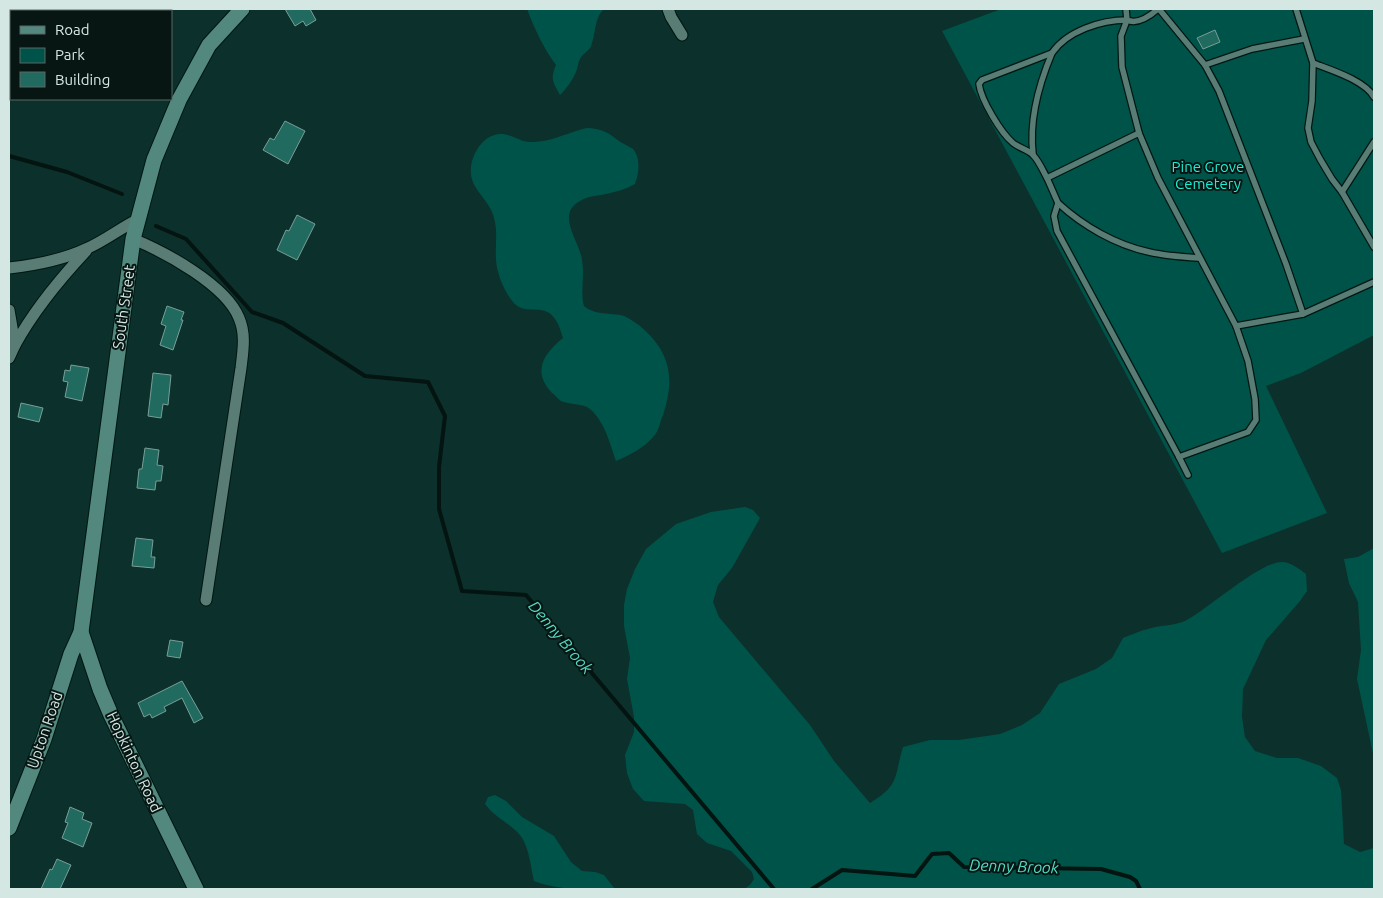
<svg xmlns="http://www.w3.org/2000/svg" width="1383" height="898" viewBox="0 0 1383 898" font-family="Ubuntu,sans-serif">
  <style>
    .green { fill: #005348 }
    .lines { fill: none; stroke-linecap: round; stroke-linejoin: round }
    .stream { stroke: #041411; stroke-width: 4 }
    .building { fill: #216a5f; stroke: #799e97 }
    .service-casing { stroke: #001713; stroke-width: 8 }
    .minor-casing { stroke: #001713; stroke-width: 13 }
    .secondary-casing { stroke: #001713; stroke-width: 17 }
    .service { stroke: #597d75; stroke-width: 5.5 }
    .minor { stroke: #597d75; stroke-width: 11 }
    .secondary { stroke: #52887e; stroke-width: 15 }
    .labels { text-anchor: middle; stroke-width: 4; stroke-linejoin: round; paint-order: stroke }
    .park-label { font-size: 15px; fill: #19f0d5; stroke: #071513 }
    .street-label { font-size: 15px; fill: #d4e7e2; stroke: #071513 }
    .water-label { font-size: 16px; font-style: italic; fill: #53dbc5; stroke: #071513 }
  </style>
  <rect width="100%" height="100%" fill="#0c302b"/>
  <!-- green -->
  <g class="green">
    <path d="M527,9H604C594,18 596,34 591,46C589,51 584,53 581,57C578,61 578,68 576,72C572,81 567,88 560,95C553,82 550,79 556,65C544,49 534,28 527,9Z"/>
    <polygon points="1001,9 1374,9 1374,335 1301,373 1266,386 1327,513 1222,553 942,31"/>
    <path d="M587,128C600,128 609,133 619,141C623,144 629,146 633,149C641,158 639,173 635,184C626,189 616,192 606,194C597,196 588,196 580,201C555,214 580,242 582,260C585,276 580,291 584,306C596,316 610,312 624,316C629,318 636,323 640,326C671,352 675,379 663,415C660,421 659,431 654,436C644,448 630,455 616,461C610,444 605,422 590,409C583,403 569,405 561,401C558,399 555,395 552,393C532,372 543,354 563,338C551,292 529,321 513,302C504,291 497,274 496,260C495,246 498,232 494,218C491,202 472,190 471,174C469,157 483,132 503,134C513,135 522,143 532,142C552,142 568,132 587,128Z"/>
    <path d="M745,507L753,510L760,518L732,568L718,585L713,602L719,617L810,725L834,761L870,803C900,785 894,777 903,747L930,740H959L1000,734L1022,725L1040,713L1059,684L1096,669L1112,658L1123,638C1131,635 1139,631 1148,629C1159,625 1174,626 1185,621C1208,609 1261,561 1282,562C1291,562 1299,569 1306,574L1307,591L1300,601L1266,640L1243,689L1242,717L1245,737L1255,751L1277,758H1298L1321,766L1337,778L1341,790L1344,844L1360,852L1374,848V889H744L750,885L754,879L752,872L731,851L707,843L697,834L693,810L685,804L644,801L633,789L627,773L625,755L634,732V717L627,679L630,658L624,626V605L627,589L635,569L646,549L676,524L711,512Z"/>
    <polygon points="1374,548 1374,758 1357,679 1361,650 1358,602 1349,583 1344,559 1358,557"/>
    <path d="M495,795L506,801L522,817L554,836L571,862L582,871L595,872L604,875L615,889C589,889 559,891 534,881C530,864 529,841 515,830C504,820 494,816 485,804L488,797Z"/>
  </g>
  <g class="lines">
    <!-- stream -->
    <g class="stream">
      <polyline points="9,156 67,172 122,194"/>
      <polyline points="156,226 186,239 252,312 283,323 365,376 428,382 445,416 439,467 439,509 462,591 526,595 774,889"/>
      <polyline points="812,889 842,870 915,876 932,854 949,853 964,867 1101,869 1130,877 1136,881 1140,889"/>
    </g>
  </g>
  <!-- building -->
  <g class="building">
    <polygon points="285,9 310,9 316,20 306,26 303,21 295,26"/>
    <polygon points="1215,30 1220,42 1203,49 1197,38"/>
    <polygon points="285,121 305,131 288,164 263,150 270,138 274,140"/>
    <polygon points="297,215 315,224 297,260 277,250 286,230 289,231"/>
    <polygon points="167,306 184,312 181,320 183,320 173,350 160,345 166,326 161,324"/>
    <polygon points="71,365 89,368 82,401 65,397 68,382 63,381 65,370 70,371"/>
    <polygon points="153,373 171,375 168,405 163,404 161,418 148,416"/>
    <polygon points="21,403 43,408 39,422 18,417"/>
    <polygon points="145,448 159,450 157,465 163,466 161,481 156,481 155,490 137,488 139,469 142,469"/>
    <polygon points="136,538 153,540 151,557 155,557 154,568 132,566"/>
    <polygon points="170,640 183,642 180,658 167,656"/>
    <polygon points="182,681 203,718 194,723 182,698 164,707 166,711 152,718 150,714 144,717 138,703"/>
    <polygon points="70,807 84,813 82,819 92,823 83,847 62,838 68,823 65,822"/>
    <polygon points="57,859 71,865 60,889 41,889 50,869 52,870"/>
  </g>
  <g class="lines">
    <!-- service casing -->
    <g class="service-casing">
      <g id="service">
        <polyline points="1159,9 1205,65 1219,91 1286,264 1303,314"/>
        <polyline points="1296,9 1313,63"/>
        <polyline points="1205,65 1252,49 1304,39"/>
        <path d="M1374,97C1364,80 1331,70 1313,63L1312,101L1308,128L1311,142L1320,159L1332,179L1342,192L1374,247"/>
        <polygon points="1139,133 1158,178 1236,326 1248,361 1255,399 1256,420 1248,432 1179,457 1057,231 1054,216 1058,203 1047,178"/>
        <path d="M1139,133L1122,67L1121,36L1127,20C1138,25 1150,16 1158,9"/>
        <path d="M1033,154C1029,120 1039,84 1052,53"/>
        <path d="M1047,178C1043,171 1039,161 1033,155C1029,150 1019,148 1013,143C1001,133 981,100 979,84L982,80L1052,53C1067,31 1101,20 1127,20L1126,9"/>
        <polyline points="1342,192 1374,142"/>
        <path d="M1058,203C1083,226 1116,245 1149,252C1166,256 1183,257 1199,258"/>
        <polyline points="1236,326 1303,314 1374,282"/>
        <polyline points="1179,457 1188,475"/>
      </g>
    </g>
    <!-- minor casing -->
    <g class="minor-casing">
      <g id="minor">
        <polyline points="668,9 671,17 682,35"/>
        <path d="M133,239C165,252 226,285 239,318C246,334 243,351 241,368L206,600"/>
        <path d="M9,268C36,265 63,260 88,248C106,240 122,227 139,219"/>
        <polyline points="9,310 15,345 9,358"/>
        <path d="M15,345C34,310 58,281 86,251"/>
      </g>
    </g>
    <!-- secondary casing -->
    <g class="secondary-casing">
      <g id="secondary">
        <polyline points="81,632 100,689 111,715 196,889"/>
        <polyline points="9,828 44,739 71,654 81,632 133,239 154,160 179,100 209,45 242,9"/>
      </g>
    </g>
    <!-- service -->
    <use href="#service" class="service"/>
    <!-- minor -->
    <use href="#minor" class="minor"/>
    <!-- secondary -->
    <use href="#secondary" class="secondary"/>
  </g>
  <g class="labels">
    <!-- park labels -->
    <g class="park-label">
      <text x="1208" y="172">Pine Grove<tspan x="1208" dy="17">Cemetery</tspan></text>
    </g>
    <!-- street labels -->
    <g class="street-label">
      <text transform="translate(124 307) rotate(-82)" y="5">South Street</text>
      <text transform="translate(45 730) rotate(-71)" y="5">Upton Road</text>
      <text transform="translate(134 762) rotate(65)" y="5">Hopkinton Road</text>
    </g>
    <!-- water labels -->
    <g class="water-label">
      <text transform="translate(561 637) rotate(50)" y="6">Denny Brook</text>
      <text transform="translate(1014 866) rotate(2)" y="6">Denny Brook</text>
    </g>
  </g>
  <!-- border -->
  <rect width="1383" height="898" fill="none" stroke="#d4e7e2" stroke-width="20"/>
  <!-- legend -->
  <rect x="10" y="10" width="162" height="90" fill="#071513" stroke="#596966"/>
  <rect x="20" y="26" width="25" height="8" fill="#52887e" stroke="#596966"/>
  <text x="55" y="35" font-size="15" fill="#d4e7e2">Road</text>
  <rect x="20" y="48" width="25" height="15" fill="#005348" stroke="#596966"/>
  <text x="55" y="60" font-size="15" fill="#d4e7e2">Park</text>
  <rect x="20" y="72" width="25" height="15" fill="#216a5f" stroke="#596966"/>
  <text x="55" y="85" font-size="15" fill="#d4e7e2">Building</text>
</svg>
